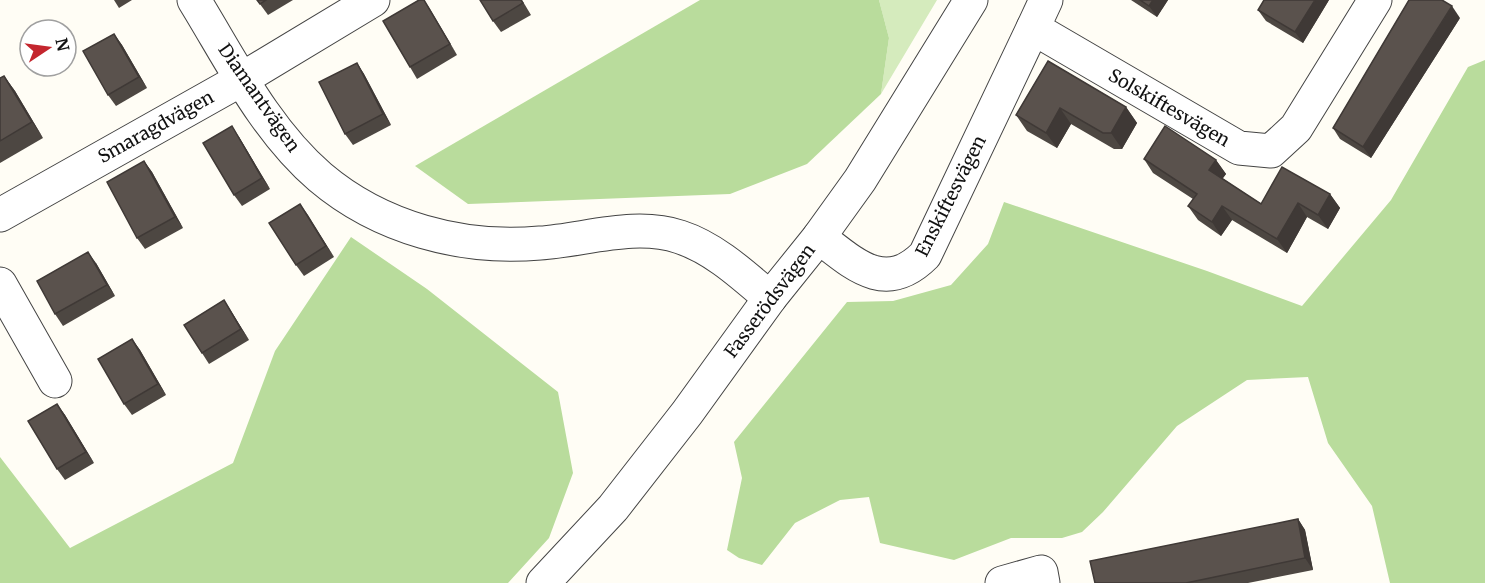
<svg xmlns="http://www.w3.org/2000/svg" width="1485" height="583" viewBox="0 0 1485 583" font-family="Merriweather,serif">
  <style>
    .green { fill: #d5ebbd }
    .forest { fill: #b9dc9c }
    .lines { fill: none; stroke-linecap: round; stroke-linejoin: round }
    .minor-casing { stroke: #444; stroke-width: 35 }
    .minor { stroke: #fff; stroke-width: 33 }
    .wall { fill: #4d4742 }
    .shaded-wall { fill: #3f3936 }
    .building { fill: #5a524d; stroke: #3f3936; stroke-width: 1.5 }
    .labels { text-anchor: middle; stroke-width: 6; stroke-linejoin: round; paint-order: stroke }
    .street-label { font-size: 18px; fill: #111; stroke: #fff }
  </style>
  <rect width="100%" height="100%" fill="#fffdf5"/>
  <!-- green -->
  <polygon class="green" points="879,0 937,0 881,94 889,38"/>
  <!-- forest -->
  <g class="forest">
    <polygon points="700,0 879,0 889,38 881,94 807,164 730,194 468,204 415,166"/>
    <polygon points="1485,60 1485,583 1390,583 1372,506 1328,443 1308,377 1247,380 1177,426 1103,512 1082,532 1062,538 1011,538 954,560 880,543 869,497 840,500 795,523 762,565 739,558 727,550 742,478 734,442 847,302 893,301 951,285 988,244 1004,202 1207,271 1302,306 1391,200 1468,67"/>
    <polygon points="351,237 427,289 558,392 573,473 549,538 508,583 0,583 0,457 70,548 233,463 275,351"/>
  </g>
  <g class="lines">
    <!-- minor casing -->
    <g class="minor-casing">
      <g id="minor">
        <path d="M194,0C231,60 265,130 320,177C380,228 462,250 540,243C585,240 635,222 680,237C714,248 743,275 770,298"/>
        <polyline points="1046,0 1033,28 1239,148 1271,151 1296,128 1375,0"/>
        <polyline points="0,215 242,79 373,0"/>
        <path d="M819,237C854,264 885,295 925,255L1033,28"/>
        <polyline points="0,284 55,381"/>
        <polyline points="543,583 613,508 687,413 770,298 819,237 860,180 971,0"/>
        <polyline points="1002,583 1041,572 1043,583"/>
      </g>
    </g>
    <!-- minor -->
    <use href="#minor" class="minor"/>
  </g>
  <!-- wall -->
  <g class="wall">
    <polygon points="114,0 132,0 119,8"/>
    <polygon points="257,0 293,0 268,15"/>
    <polygon points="424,0 457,55 417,79 410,67"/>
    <polygon points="522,0 531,15 501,32 493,21"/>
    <polygon points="1131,0 1168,0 1157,17"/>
    <polygon points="1329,0 1303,43 1266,21 1258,10"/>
    <polygon points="1460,18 1371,158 1340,139 1333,128"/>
    <polygon points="114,34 122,45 147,88 116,106 108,95"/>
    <polygon points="1048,61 1126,107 1137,123 1122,149 1114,149 1071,124 1057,148 1027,131 1016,115"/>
    <polygon points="357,63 364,74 391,125 353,145 345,134"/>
    <polygon points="4,76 15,91 43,138 0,163 0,78"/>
    <polygon points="239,137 270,189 242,206 234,195"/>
    <polygon points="1144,159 1216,160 1226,174 1222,178 1261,204 1330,194 1340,208 1328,229 1307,217 1287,253 1232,220 1221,236 1198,220 1188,206 1193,199 1153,173"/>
    <polygon points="144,161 152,172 183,228 145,249 137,238"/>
    <polygon points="300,204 334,257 304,276 296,265"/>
    <polygon points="96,263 115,296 63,326 55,314"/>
    <polygon points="224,300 249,340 209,364 202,353"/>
    <polygon points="132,339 140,350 166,395 132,415 124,404"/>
    <polygon points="57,404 65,415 94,463 65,480 57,469"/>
    <polygon points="1298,519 1305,530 1313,570 1248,583 1095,583"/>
  </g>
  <!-- shaded-wall -->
  <g class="shaded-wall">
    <polygon points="424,0 430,9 457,55 450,44"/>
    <polygon points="1153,0 1168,0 1157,17 1149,6"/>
    <polygon points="1315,0 1329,0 1303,43 1295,32"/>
    <polygon points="1452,6 1460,18 1371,158 1363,147"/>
    <polygon points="114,34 122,45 147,88 139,77"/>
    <polygon points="357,63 364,74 391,125 383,114"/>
    <polygon points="4,76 15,91 43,138 32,122"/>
    <polygon points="1126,107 1137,123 1122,149 1111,133"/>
    <polygon points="1060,108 1071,124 1057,148 1046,133"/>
    <polygon points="232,126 239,137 270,189 262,178"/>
    <polygon points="1216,160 1226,174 1219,184 1209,170"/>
    <polygon points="144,161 152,172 183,228 175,217"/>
    <polygon points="1330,194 1340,208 1328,229 1318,215"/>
    <polygon points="1298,203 1307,217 1287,253 1277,239"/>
    <polygon points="300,204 308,215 334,257 326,246"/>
    <polygon points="1222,206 1232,220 1221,236 1212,222"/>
    <polygon points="88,252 96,263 115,296 107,285"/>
    <polygon points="224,300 231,311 249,340 241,329"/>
    <polygon points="132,339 140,350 166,395 158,384"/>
    <polygon points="57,404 65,415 94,463 86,452"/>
    <polygon points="1298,519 1305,530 1313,570 1305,558"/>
  </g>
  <!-- building -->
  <g class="building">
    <polygon points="257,0 266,0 260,4"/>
    <polygon points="419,0 424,0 450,44 410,67 383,21"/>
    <polygon points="480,0 521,0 523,3 493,21"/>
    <polygon points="1140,0 1153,0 1149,6"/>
    <polygon points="1264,0 1315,0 1295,32 1258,10"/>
    <polygon points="1409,0 1442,0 1452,6 1363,147 1333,128"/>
    <polygon points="114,34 139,77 108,95 83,51"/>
    <polygon points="1048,61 1126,107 1111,133 1103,133 1060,108 1046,133 1016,115"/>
    <polygon points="357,63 383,114 345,134 319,82"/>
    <polygon points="4,76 32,122 0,141 0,78"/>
    <polygon points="232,126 262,178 234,195 203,143"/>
    <polygon points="1165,126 1216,160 1209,170 1261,204 1282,167 1330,194 1318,215 1298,203 1277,239 1222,206 1212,222 1188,206 1197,194 1144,159"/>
    <polygon points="144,161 175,217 137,238 107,182"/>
    <polygon points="300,204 326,246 296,265 269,223"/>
    <polygon points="88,252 107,285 55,314 37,281"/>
    <polygon points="224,300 241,329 202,353 184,325"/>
    <polygon points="132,339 158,384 124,404 98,359"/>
    <polygon points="57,404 86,452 57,469 28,421"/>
    <polygon points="1298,519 1305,558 1186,583 1095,583 1090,561"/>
  </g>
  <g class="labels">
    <!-- street labels -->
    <g class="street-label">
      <text transform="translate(259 98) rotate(55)" y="6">Diamantvägen</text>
      <text transform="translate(1169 108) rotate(30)" y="6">Solskiftesvägen</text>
      <text transform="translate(156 127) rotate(-29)" y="6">Smaragdvägen</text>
      <text transform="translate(951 196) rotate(-63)" y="6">Enskiftesvägen</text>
      <text transform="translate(770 301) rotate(-53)" y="6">Fasserödsvägen</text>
    </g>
  </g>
  <!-- north arrow -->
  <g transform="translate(48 48) rotate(77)"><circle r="28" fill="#ffffff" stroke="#a0a0a0" stroke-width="1.5"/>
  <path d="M0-4.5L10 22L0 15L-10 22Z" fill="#c4262e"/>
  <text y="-9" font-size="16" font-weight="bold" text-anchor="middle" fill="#111111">N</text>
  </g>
</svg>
